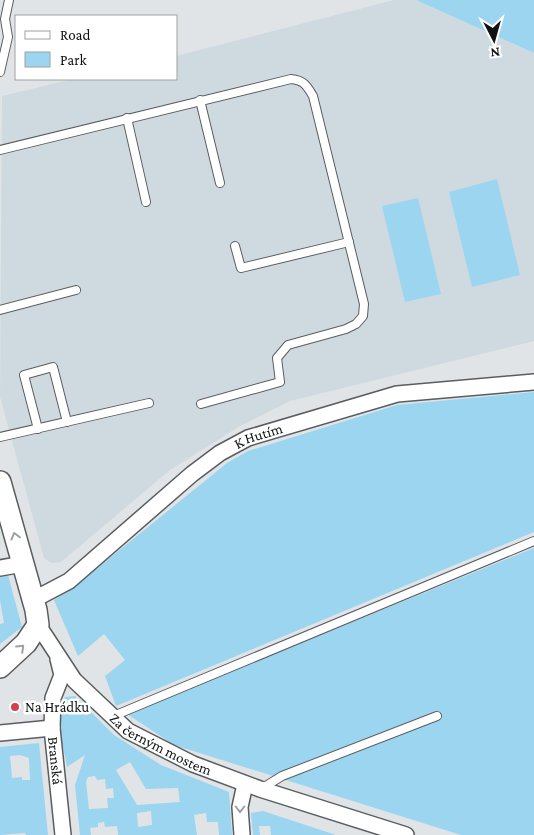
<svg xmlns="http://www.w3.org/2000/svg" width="534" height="835" viewBox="0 0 534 835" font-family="'Crimson Pro',serif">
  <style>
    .built { fill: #cfdae0 }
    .green { fill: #9bd5f0; fill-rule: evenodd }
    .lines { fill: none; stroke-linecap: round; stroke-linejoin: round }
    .lane-casing { stroke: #5a5d5f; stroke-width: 10 }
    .street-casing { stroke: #5a5d5f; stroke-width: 18 }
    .secondary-casing { stroke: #5a5d5f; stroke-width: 24 }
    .lane { stroke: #fff; stroke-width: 8 }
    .street { stroke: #fff; stroke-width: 15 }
    .secondary { stroke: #fff; stroke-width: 21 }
    .oneway { stroke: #9fa0a0 }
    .poi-dot { fill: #d14151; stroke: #fff; stroke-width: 2 }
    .labels { text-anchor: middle; stroke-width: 5; stroke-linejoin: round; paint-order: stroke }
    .street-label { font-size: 15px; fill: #101112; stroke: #fff }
    .poi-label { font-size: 15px; fill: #101112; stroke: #fff; text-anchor: start }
  </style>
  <rect width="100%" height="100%" fill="#e0e4e6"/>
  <!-- built -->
  <polygon class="built" points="394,0 416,0 534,53 534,341 290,401 240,426 170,470 61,562 51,563 44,558 0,397 2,96 73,79 176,79 176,56"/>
  <!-- green -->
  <g class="green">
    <polygon points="416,0 534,0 534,53"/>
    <polygon points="497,179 520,275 472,287 449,192"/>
    <polygon points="418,198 441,294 405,302 382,206"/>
    <polygon points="534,392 534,532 116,706 105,676 125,660 104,634 78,656 54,600 74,587 227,463 248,451 397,405"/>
    <polygon points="534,548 534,835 461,835 174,745 127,714"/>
    <polygon points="8,575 22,627 0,644 0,624 4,623 0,600 0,576"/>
    <path d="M75,696L114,735L161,765L229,792L232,835H219L218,822H207L206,813L194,815L197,835H118L117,826L105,827L104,822L98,823V827L90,828L91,835H80L75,785L85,755L67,767C64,747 52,714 65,697ZM130,762L146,789L178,788L180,802L137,805L116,770ZM95,776L97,780L105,779L106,789L113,788L114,798H107L108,808L89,809L86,782L88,777ZM151,811L152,825L138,827L137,813Z"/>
    <path d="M39,743L48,835H26L25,833L0,835V747ZM20,755L29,758L30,780H22V777L12,778L10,756Z"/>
    <polygon points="263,811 336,835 271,835 270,826 259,826 260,835 253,835 251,813"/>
  </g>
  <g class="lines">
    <!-- lane casing -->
    <g class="lane-casing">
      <g id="lane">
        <polyline points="0,72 8,37 5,19 9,0"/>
        <polyline points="200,100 220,183"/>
        <polyline points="127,118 146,202"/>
        <path d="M0,150L291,79C304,80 307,86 313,96L364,304L363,316L356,324L346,329L288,345L277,358L280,382L201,404"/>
        <polyline points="235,246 241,268 349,242"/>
        <polyline points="0,310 76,290"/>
        <polyline points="38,429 24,375 53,367 67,422"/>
        <polyline points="0,437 149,403"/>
        <polyline points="111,717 534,541"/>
        <polyline points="261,789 282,776 437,716"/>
      </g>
    </g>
    <!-- street casing -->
    <g class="street-casing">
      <g id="street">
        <polyline points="0,568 23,564"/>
        <path id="s1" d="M33,600L69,581L192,474L220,453L248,438L397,394L534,382"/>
        <path id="s2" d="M38,625L74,680L128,731L193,764L260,789L406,835"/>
        <path id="s3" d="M58,659L62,675L53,698L52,728L63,835"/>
        <polyline points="0,733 52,728"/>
        <polyline points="242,835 240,807 245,784"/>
      </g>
    </g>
    <!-- secondary casing -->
    <g class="secondary-casing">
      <polyline id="secondary" points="0,482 36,610 38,625 26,643 0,667"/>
    </g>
    <!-- lane -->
    <use href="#lane" class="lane"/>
    <!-- street -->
    <use href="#street" class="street"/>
    <!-- secondary -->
    <use href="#secondary" class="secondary"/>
  </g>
  <!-- one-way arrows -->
  <defs><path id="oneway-chevron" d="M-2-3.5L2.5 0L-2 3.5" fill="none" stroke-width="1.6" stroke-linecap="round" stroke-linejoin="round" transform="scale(1.25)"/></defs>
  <g class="oneway">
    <use href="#oneway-chevron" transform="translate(15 536) rotate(-105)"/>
    <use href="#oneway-chevron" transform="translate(21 648) rotate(-44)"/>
    <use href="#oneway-chevron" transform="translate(240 809) rotate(90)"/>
  </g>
  <!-- markers -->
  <circle class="poi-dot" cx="15" cy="707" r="5"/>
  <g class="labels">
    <!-- street labels -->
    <g class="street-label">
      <text dy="5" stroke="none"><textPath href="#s1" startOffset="281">K Hutím</textPath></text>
      <text dy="5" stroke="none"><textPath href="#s2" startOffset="175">Za černým mostem</textPath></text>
      <text dy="5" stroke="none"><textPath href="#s3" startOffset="104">Branská</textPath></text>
    </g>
    <!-- poi labels -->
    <g class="poi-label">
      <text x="25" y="712">Na Hrádku</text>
    </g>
  </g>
  <!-- legend -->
  <rect x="15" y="15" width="162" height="65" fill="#ffffff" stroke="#9fa0a0"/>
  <rect x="25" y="31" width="25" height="8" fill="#ffffff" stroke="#9fa0a0"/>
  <text x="60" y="40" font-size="15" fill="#101112">Road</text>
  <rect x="25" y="52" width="25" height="15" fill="#9bd5f0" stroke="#9fa0a0"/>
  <text x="60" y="65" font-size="15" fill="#101112">Park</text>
  <!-- north arrow -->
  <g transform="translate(494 40) rotate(174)" stroke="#ffffff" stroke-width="4" paint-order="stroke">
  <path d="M0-4L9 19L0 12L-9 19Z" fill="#101112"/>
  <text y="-8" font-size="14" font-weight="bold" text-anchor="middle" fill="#101112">N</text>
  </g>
</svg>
